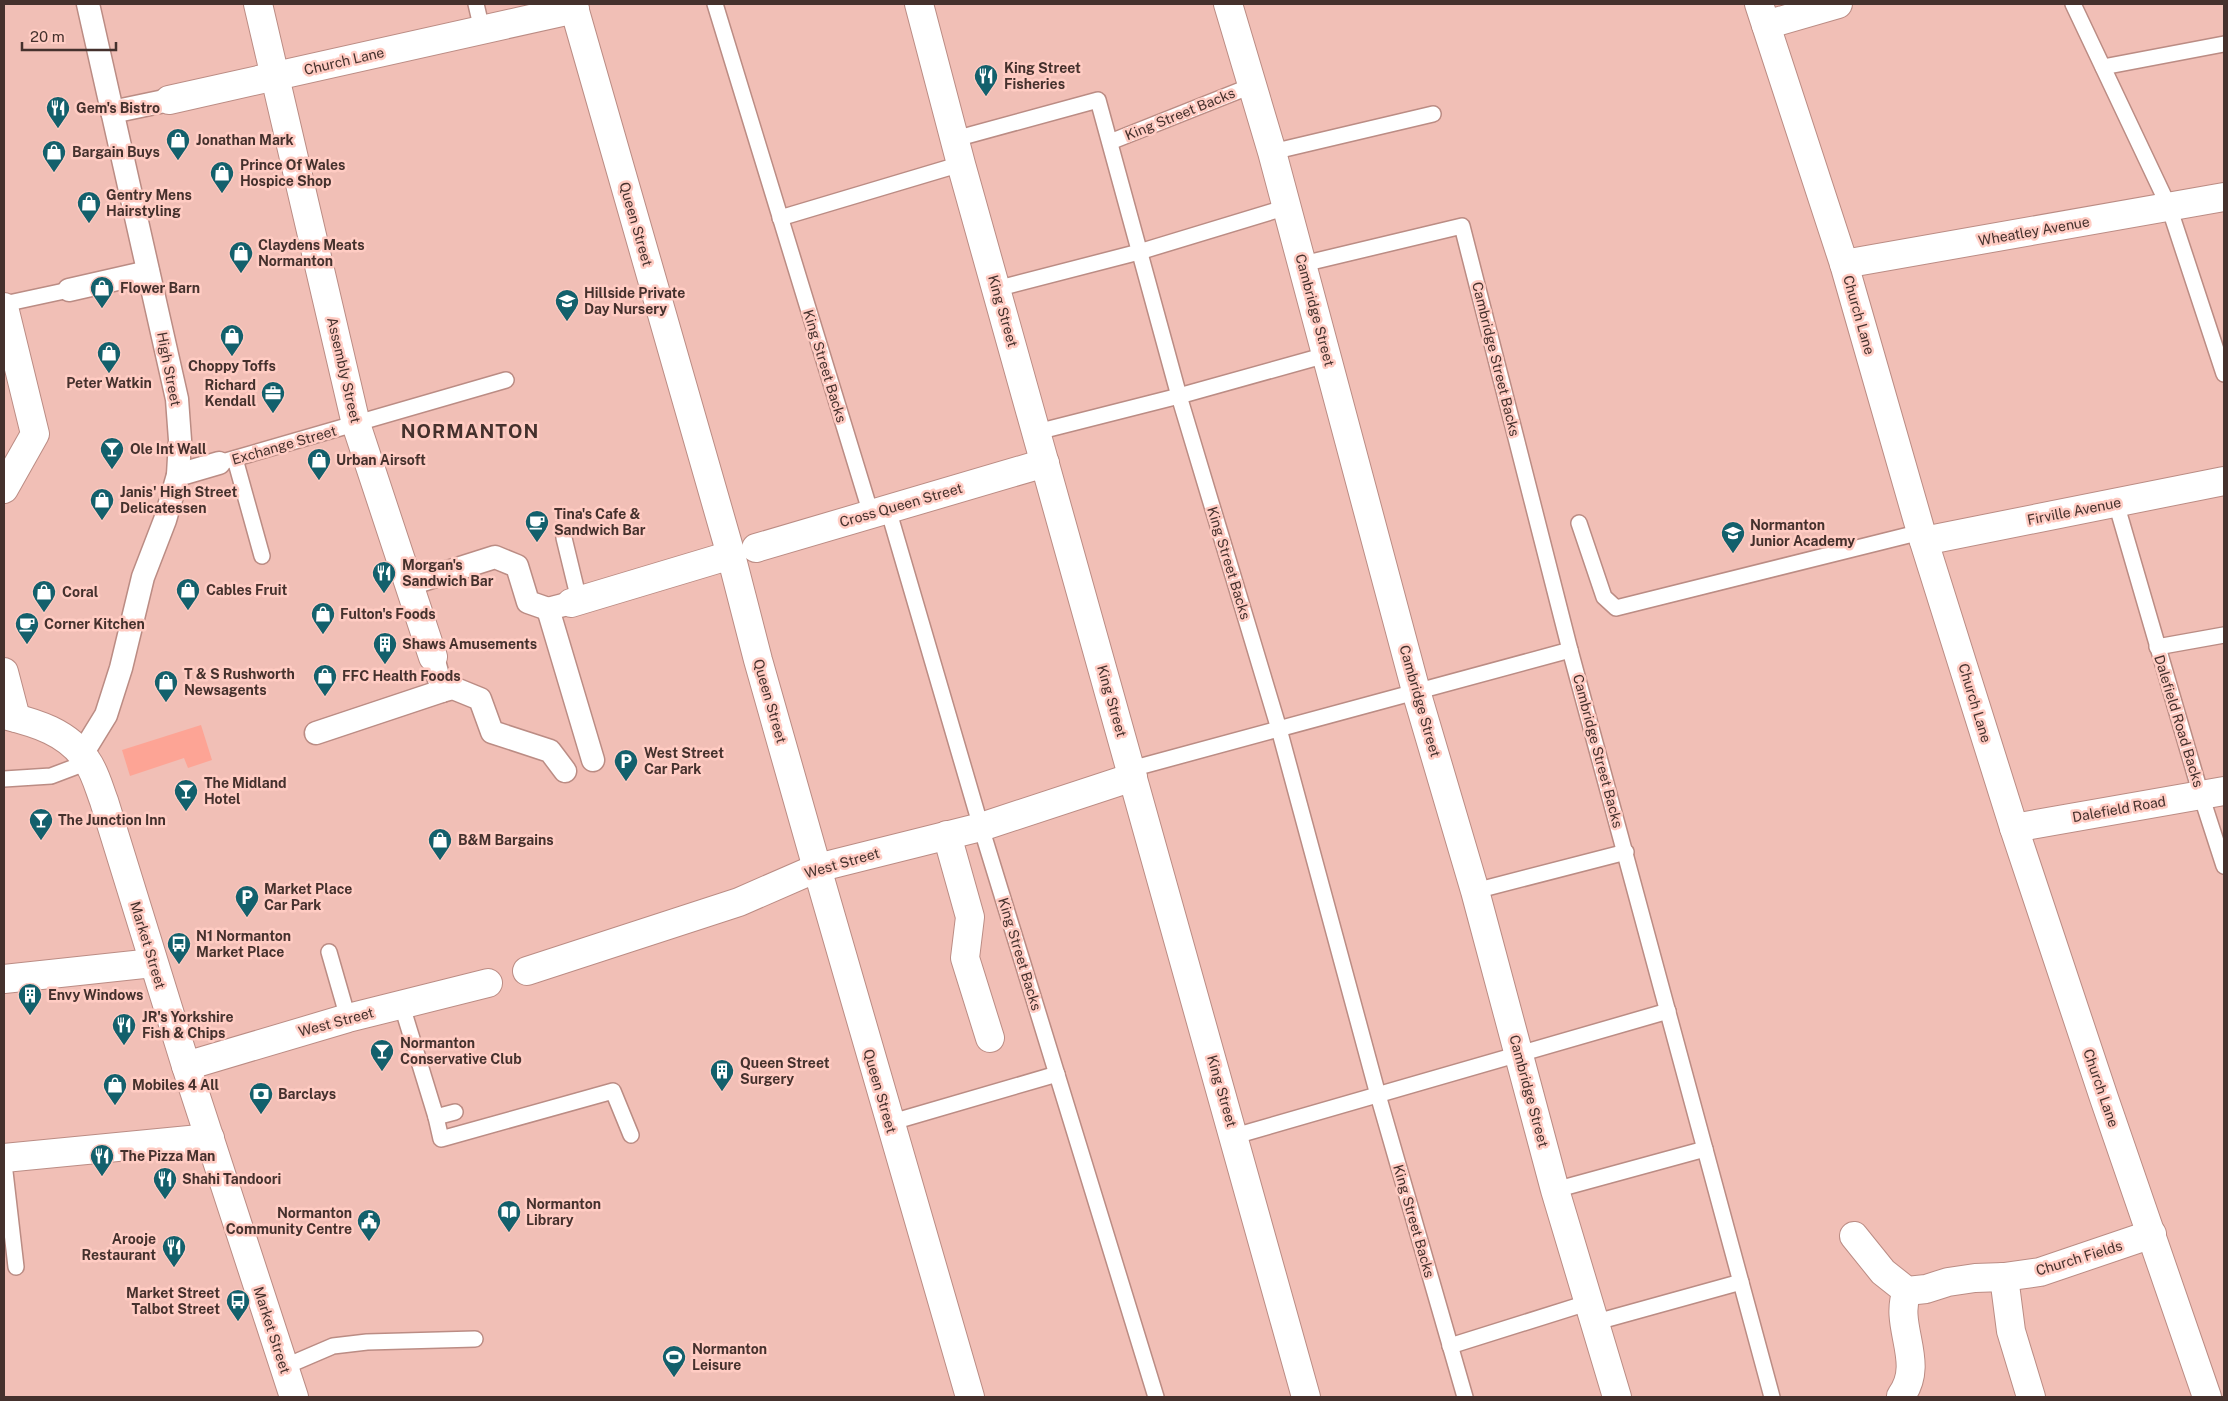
<svg xmlns="http://www.w3.org/2000/svg" width="2228" height="1401" viewBox="0 0 2228 1401" font-family="'Public Sans',sans-serif">
  <style>
    .green { fill: #fda495 }
    .lines { fill: none; stroke-linecap: round; stroke-linejoin: round }
    .service-casing { stroke: #bb8c84; stroke-width: 18 }
    .pedestrian-casing { stroke: #bb8c84; stroke-width: 25 }
    .minor-casing { stroke: #bb8c84; stroke-width: 30 }
    .tertiary-casing { stroke: #bb8c84; stroke-width: 30 }
    .service { stroke: #fff; stroke-width: 15 }
    .pedestrian { stroke: #fff; stroke-width: 22 }
    .minor { stroke: #fff; stroke-width: 28 }
    .tertiary { stroke: #fff; stroke-width: 28 }
    .labels { text-anchor: middle; stroke-width: 5; stroke-linejoin: round; paint-order: stroke }
    .street-label { font-size: 14px; fill: #45312d; stroke: #ffccc3 }
    .poi-label { font-size: 14px; font-weight: bold; fill: #45312d; stroke: #ffccc3; text-anchor: start }
    .district-label { font-size: 19px; font-weight: bold; letter-spacing: 1px; fill: #45312d; stroke: #ffccc3 }
  </style>
  <rect width="100%" height="100%" fill="#f1bfb6"/>
  <!-- green -->
  <polygon class="green" points="201,725 212,760 188,768 184,758 130,776 122,750"/>
  <g class="lines">
    <!-- service casing -->
    <g class="service-casing">
      <g id="service">
        <polyline points="476,4 482,30"/>
        <polyline points="715,4 871,514"/>
        <polyline points="2073,4 2169,207 2224,374"/>
        <polyline points="2103,67 2224,44"/>
        <polyline points="955,139 1098,100 1179,396 1279,729 1378,1095 1465,1397"/>
        <polyline points="1110,142 1251,86"/>
        <polyline points="1272,152 1433,114"/>
        <polyline points="780,218 961,164"/>
        <polyline points="1303,264 1462,226 1570,650 1772,1397"/>
        <polyline points="996,289 1139,252 1287,207"/>
        <polyline points="4,304 69,290"/>
        <polyline points="1037,432 1179,396 1326,355"/>
        <polyline points="235,459 262,556"/>
        <polyline points="219,463 506,380"/>
        <polyline points="2116,503 2201,795 2224,866"/>
        <polyline points="888,509 981,827 1156,1397"/>
        <polyline points="1579,523 1604,597 1616,608 1921,532"/>
        <polyline points="564,538 579,600"/>
        <polyline points="2157,647 2224,635"/>
        <polyline points="1131,769 1570,650"/>
        <polyline points="4,779 51,776 88,762"/>
        <polyline points="1475,891 1626,852"/>
        <polyline points="329,952 348,1018"/>
        <polyline points="402,1006 436,1117 455,1112"/>
        <polyline points="436,1117 441,1139 613,1091 631,1135"/>
        <polyline points="889,1123 1057,1074"/>
        <polyline points="1235,1136 1668,1011"/>
        <polyline points="4,1163 16,1267"/>
        <polyline points="1555,1190 1705,1149"/>
        <polyline points="1593,1323 1741,1282"/>
        <polyline points="1450,1346 1587,1303"/>
        <polyline points="284,1367 333,1346 367,1342 475,1339"/>
      </g>
    </g>
    <!-- pedestrian casing -->
    <g class="pedestrian-casing">
      <g id="pedestrian">
        <polyline points="112,112 169,100"/>
        <polyline points="69,290 148,272"/>
        <polyline points="178,475 219,463"/>
        <polyline points="410,584 495,557 517,566 528,602 548,609"/>
        <polyline points="571,603 548,609 593,760"/>
        <polyline points="442,691 453,688 480,699 492,732 550,751 565,771"/>
        <polyline points="316,733 442,691 433,657"/>
        <polyline points="82,754 106,715 121,668 143,577 165,520 178,475 180,440 177,399 88,4"/>
      </g>
    </g>
    <!-- minor casing -->
    <g class="minor-casing">
      <g id="minor">
        <polyline points="258,4 356,424 433,657"/>
        <polyline points="919,4 961,164 1306,1397"/>
        <polyline points="1228,4 1272,152 1416,691 1475,891 1555,1190 1617,1397"/>
        <polyline points="1759,4 1844,264 1921,532 2014,828 2104,1098 2207,1397"/>
        <polyline points="1766,25 1838,4"/>
        <polyline points="169,100 575,9"/>
        <polyline points="1844,264 2224,197"/>
        <polyline points="4,307 35,434 4,489"/>
        <polyline points="1924,541 2224,481"/>
        <polyline points="756,548 1045,463"/>
        <polyline points="571,603 731,555"/>
        <polyline points="4,672 16,718"/>
        <polyline points="2014,828 2224,791"/>
        <polyline points="947,835 970,917 965,958 990,1038"/>
        <polyline points="527,971 739,902 817,868 981,827 1133,777"/>
        <polyline points="4,979 153,963"/>
        <polyline points="186,1066 348,1018 488,983"/>
        <polyline points="4,1158 210,1138"/>
        <polyline points="1854,1236 1883,1272 1907,1291 1926,1289 1948,1282 1975,1278 2004,1277 2040,1272 2152,1234"/>
        <polyline points="2004,1277 2011,1331 2031,1397"/>
        <path d="M1901,1396C1926,1362 1893,1326 1907,1291"/>
      </g>
    </g>
    <!-- tertiary casing -->
    <g class="tertiary-casing">
      <g id="tertiary">
        <polyline points="573,4 731,555 758,660 817,868 970,1397"/>
        <path d="M4,715C36,723 68,732 87,761C95,772 99,788 104,801L186,1066L294,1397"/>
      </g>
    </g>
    <!-- service -->
    <use href="#service" class="service"/>
    <!-- pedestrian -->
    <use href="#pedestrian" class="pedestrian"/>
    <!-- minor -->
    <use href="#minor" class="minor"/>
    <!-- tertiary -->
    <use href="#tertiary" class="tertiary"/>
  </g>
  <!-- icons -->
  <defs>
    <g id="restaurant-pin" transform="scale(1.25)"><path d="M0 17L-7.5 6A9.5 9.5 0 1 1 7.5 6Z" fill="#13606c" stroke="#ffccc3"/><path d="M-5-6h1v4h1v-4h1v4h1v-4h1v5L-1.5 .5V6h-2V.5L-5-1ZM5-6V6H3V1.5H1.5Q1.5-4 5-6Z" fill="#fff"/></g>
    <g id="shop-pin" transform="scale(1.25)"><path d="M0 17L-7.5 6A9.5 9.5 0 1 1 7.5 6Z" fill="#13606c" stroke="#ffccc3"/><path d="M-5-2.5h2.3a2.7 3.5 0 0 1 5.4 0H5L5.5 6h-11ZM-1.5-2.5h3a1.5 2.3 0 0 0-3 0Z" fill="#fff"/></g>
    <g id="school-pin" transform="scale(1.25)"><path d="M0 17L-7.5 6A9.5 9.5 0 1 1 7.5 6Z" fill="#13606c" stroke="#ffccc3"/><path d="M0-5L7-2L0 1L-7-2ZM-4 1L0 2.5L4 1V4Q0 6-4 4Z" fill="#fff"/></g>
    <g id="office-pin" transform="scale(1.25)"><path d="M0 17L-7.5 6A9.5 9.5 0 1 1 7.5 6Z" fill="#13606c" stroke="#ffccc3"/><path d="M-6-3h4V-5.5h4V-3h4V5H-6ZM-1-4.5V-3h2v-1.5ZM-6 0V1H6V0Z" fill="#fff"/></g>
    <g id="bar-pin" transform="scale(1.25)"><path d="M0 17L-7.5 6A9.5 9.5 0 1 1 7.5 6Z" fill="#13606c" stroke="#ffccc3"/><path d="M-6-5H6L.8 .8V4.5H3.5V6h-7V4.5H-.8V.8Z" fill="#fff"/></g>
    <g id="cafe-pin" transform="scale(1.25)"><path d="M0 17L-7.5 6A9.5 9.5 0 1 1 7.5 6Z" fill="#13606c" stroke="#ffccc3"/><path d="M-5.5-4.5H6V0H3Q3 3.5 0 3.5H-2.5Q-5.5 3.5-5.5 0ZM3-3.2v2h1.7v-2ZM-6 4.5H4V6H-6Z" fill="#fff"/></g>
    <g id="building-pin" transform="scale(1.25)"><path d="M0 17L-7.5 6A9.5 9.5 0 1 1 7.5 6Z" fill="#13606c" stroke="#ffccc3"/><path d="M-4-6H4V6H1V3H-1V6H-4ZM-2.5-4.3h1.7v1.8h-1.7ZM.8-4.3h1.7v1.8H.8ZM-2.5-1h1.7V.8h-1.7ZM.8-1h1.7V.8H.8Z" fill="#fff"/></g>
    <g id="parking-pin" transform="scale(1.25)"><path d="M0 17L-7.5 6A9.5 9.5 0 1 1 7.5 6Z" fill="#13606c" stroke="#ffccc3"/><path d="M-3.5-5.5H1a3.5 3.5 0 0 1 0 7H-1V5.5H-3.5ZM-1-3.4V-.6H.8a1.4 1.4 0 0 0 0-2.8Z" fill="#fff"/></g>
    <g id="bus-pin" transform="scale(1.25)"><path d="M0 17L-7.5 6A9.5 9.5 0 1 1 7.5 6Z" fill="#13606c" stroke="#ffccc3"/><path d="M-5-6H5V4H4V6H2V4H-2V6H-4V4H-5ZM-3.5-4V0h7V-4ZM-3.5 1.2v1.5H-2V1.2ZM2 1.2v1.5H3.5V1.2Z" fill="#fff"/></g>
    <g id="bank-pin" transform="scale(1.25)"><path d="M0 17L-7.5 6A9.5 9.5 0 1 1 7.5 6Z" fill="#13606c" stroke="#ffccc3"/><path d="M-6-4H6V4H-6ZM0-2.3a2.3 2.3 0 1 0 0 4.6a2.3 2.3 0 1 0 0-4.6Z" fill="#fff"/></g>
    <g id="library-pin" transform="scale(1.25)"><path d="M0 17L-7.5 6A9.5 9.5 0 1 1 7.5 6Z" fill="#13606c" stroke="#ffccc3"/><path d="M-6-4Q-3-5.5-.7-3.5V5Q-3 3-6 4ZM6-4Q3-5.5 .7-3.5V5Q3 3 6 4Z" fill="#fff"/></g>
    <g id="civic-pin" transform="scale(1.25)"><path d="M0 17L-7.5 6A9.5 9.5 0 1 1 7.5 6Z" fill="#13606c" stroke="#ffccc3"/><path d="M-.6-6.5H3V-4.5H.6V-3L4-1V1h2V6H-6V1h2V-1L-.6-3ZM-1.2 2.5V6h2.4V2.5Z" fill="#fff"/></g>
    <g id="stadium-pin" transform="scale(1.25)"><path d="M0 17L-7.5 6A9.5 9.5 0 1 1 7.5 6Z" fill="#13606c" stroke="#ffccc3"/><path d="M0-5a6.5 5 0 1 0 0 10a6.5 5 0 1 0 0-10ZM-3.5-1.8h7v3.6h-7Z" fill="#fff"/></g>
  </defs>
  <g fill-rule="evenodd">
    <use href="#restaurant-pin" x="986" y="76"/>
    <use href="#restaurant-pin" x="58" y="108"/>
    <use href="#shop-pin" x="178" y="140"/>
    <use href="#shop-pin" x="54" y="152"/>
    <use href="#shop-pin" x="222" y="173"/>
    <use href="#shop-pin" x="89" y="203"/>
    <use href="#shop-pin" x="241" y="253"/>
    <use href="#shop-pin" x="102" y="288"/>
    <use href="#school-pin" x="567" y="301"/>
    <use href="#shop-pin" x="232" y="336"/>
    <use href="#shop-pin" x="109" y="353"/>
    <use href="#office-pin" x="273" y="393"/>
    <use href="#bar-pin" x="112" y="449"/>
    <use href="#shop-pin" x="319" y="460"/>
    <use href="#shop-pin" x="102" y="500"/>
    <use href="#cafe-pin" x="537" y="522"/>
    <use href="#school-pin" x="1733" y="533"/>
    <use href="#restaurant-pin" x="384" y="573"/>
    <use href="#shop-pin" x="188" y="590"/>
    <use href="#shop-pin" x="44" y="592"/>
    <use href="#shop-pin" x="323" y="614"/>
    <use href="#cafe-pin" x="27" y="624"/>
    <use href="#building-pin" x="385" y="644"/>
    <use href="#shop-pin" x="325" y="676"/>
    <use href="#shop-pin" x="166" y="682"/>
    <use href="#parking-pin" x="626" y="761"/>
    <use href="#bar-pin" x="186" y="791"/>
    <use href="#bar-pin" x="41" y="820"/>
    <use href="#shop-pin" x="440" y="840"/>
    <use href="#parking-pin" x="247" y="897"/>
    <use href="#bus-pin" x="179" y="944"/>
    <use href="#building-pin" x="30" y="995"/>
    <use href="#restaurant-pin" x="124" y="1025"/>
    <use href="#bar-pin" x="382" y="1051"/>
    <use href="#building-pin" x="722" y="1071"/>
    <use href="#shop-pin" x="115" y="1085"/>
    <use href="#bank-pin" x="261" y="1094"/>
    <use href="#restaurant-pin" x="102" y="1156"/>
    <use href="#restaurant-pin" x="165" y="1179"/>
    <use href="#library-pin" x="509" y="1212"/>
    <use href="#civic-pin" x="369" y="1221"/>
    <use href="#restaurant-pin" x="174" y="1247"/>
    <use href="#bus-pin" x="238" y="1301"/>
    <use href="#stadium-pin" x="674" y="1357"/>
  </g>
  <g class="labels">
    <!-- street labels -->
    <g class="street-label">
      <text transform="translate(344 61) rotate(-13)" y="5">Church Lane</text>
      <text transform="translate(1180 114) rotate(-22)" y="5">King Street Backs</text>
      <text transform="translate(636 224) rotate(74)" y="5">Queen Street</text>
      <text transform="translate(2034 231) rotate(-10)" y="5">Wheatley Avenue</text>
      <text transform="translate(1315 310) rotate(75)" y="5">Cambridge Street</text>
      <text transform="translate(1003 311) rotate(74)" y="5">King Street</text>
      <text transform="translate(1859 315) rotate(74)" y="5">Church Lane</text>
      <text transform="translate(1496 359) rotate(76)" y="5">Cambridge Street Backs</text>
      <text transform="translate(825 366) rotate(73)" y="5">King Street Backs</text>
      <text transform="translate(169 369) rotate(79)" y="5">High Street</text>
      <text transform="translate(344 370) rotate(77)" y="5">Assembly Street</text>
      <text transform="translate(284 445) rotate(-16)" y="5">Exchange Street</text>
      <text transform="translate(901 505) rotate(-16)" y="5">Cross Queen Street</text>
      <text transform="translate(2074 511) rotate(-11)" y="5">Firville Avenue</text>
      <text transform="translate(1229 563) rotate(73)" y="5">King Street Backs</text>
      <text transform="translate(770 701) rotate(74)" y="5">Queen Street</text>
      <text transform="translate(1112 701) rotate(74)" y="5">King Street</text>
      <text transform="translate(1420 701) rotate(74)" y="5">Cambridge Street</text>
      <text transform="translate(1975 703) rotate(73)" y="5">Church Lane</text>
      <text transform="translate(2179 721) rotate(73)" y="5">Dalefield Road Backs</text>
      <text transform="translate(1598 751) rotate(75)" y="5">Cambridge Street Backs</text>
      <text transform="translate(2119 809) rotate(-10)" y="5">Dalefield Road</text>
      <text transform="translate(842 863) rotate(-16)" y="5">West Street</text>
      <text transform="translate(148 945) rotate(73)" y="5">Market Street</text>
      <text transform="translate(1020 954) rotate(73)" y="5">King Street Backs</text>
      <text transform="translate(336 1022) rotate(-15)" y="5">West Street</text>
      <text transform="translate(2101 1088) rotate(71)" y="5">Church Lane</text>
      <text transform="translate(880 1091) rotate(74)" y="5">Queen Street</text>
      <text transform="translate(1222 1091) rotate(74)" y="5">King Street</text>
      <text transform="translate(1529 1091) rotate(75)" y="5">Cambridge Street</text>
      <text transform="translate(1414 1221) rotate(74)" y="5">King Street Backs</text>
      <text transform="translate(2079 1258) rotate(-17)" y="5">Church Fields</text>
      <text transform="translate(272 1330) rotate(72)" y="5">Market Street</text>
    </g>
    <!-- poi labels -->
    <g class="poi-label">
      <text x="1004" y="73">King Street<tspan x="1004" dy="16">Fisheries</tspan></text>
      <text x="76" y="113">Gem's Bistro</text>
      <text x="196" y="145">Jonathan Mark</text>
      <text x="72" y="157">Bargain Buys</text>
      <text x="240" y="170">Prince Of Wales<tspan x="240" dy="16">Hospice Shop</tspan></text>
      <text x="106" y="200">Gentry Mens<tspan x="106" dy="16">Hairstyling</tspan></text>
      <text x="258" y="250">Claydens Meats<tspan x="258" dy="16">Normanton</tspan></text>
      <text x="120" y="293">Flower Barn</text>
      <text x="584" y="298">Hillside Private<tspan x="584" dy="16">Day Nursery</tspan></text>
      <text x="232" y="371" text-anchor="middle">Choppy Toffs</text>
      <text x="109" y="388" text-anchor="middle">Peter Watkin</text>
      <text x="256" y="390" text-anchor="end">Richard<tspan x="256" dy="16">Kendall</tspan></text>
      <text x="130" y="454">Ole Int Wall</text>
      <text x="336" y="465">Urban Airsoft</text>
      <text x="120" y="497">Janis' High Street<tspan x="120" dy="16">Delicatessen</tspan></text>
      <text x="554" y="519">Tina's Cafe &amp;<tspan x="554" dy="16">Sandwich Bar</tspan></text>
      <text x="1750" y="530">Normanton<tspan x="1750" dy="16">Junior Academy</tspan></text>
      <text x="402" y="570">Morgan's<tspan x="402" dy="16">Sandwich Bar</tspan></text>
      <text x="206" y="595">Cables Fruit</text>
      <text x="62" y="597">Coral</text>
      <text x="340" y="619">Fulton's Foods</text>
      <text x="44" y="629">Corner Kitchen</text>
      <text x="402" y="649">Shaws Amusements</text>
      <text x="184" y="679">T &amp; S Rushworth<tspan x="184" dy="16">Newsagents</tspan></text>
      <text x="342" y="681">FFC Health Foods</text>
      <text x="644" y="758">West Street<tspan x="644" dy="16">Car Park</tspan></text>
      <text x="204" y="788">The Midland<tspan x="204" dy="16">Hotel</tspan></text>
      <text x="58" y="825">The Junction Inn</text>
      <text x="458" y="845">B&amp;M Bargains</text>
      <text x="264" y="894">Market Place<tspan x="264" dy="16">Car Park</tspan></text>
      <text x="196" y="941">N1 Normanton<tspan x="196" dy="16">Market Place</tspan></text>
      <text x="48" y="1000">Envy Windows</text>
      <text x="142" y="1022">JR's Yorkshire<tspan x="142" dy="16">Fish &amp; Chips</tspan></text>
      <text x="400" y="1048">Normanton<tspan x="400" dy="16">Conservative Club</tspan></text>
      <text x="740" y="1068">Queen Street<tspan x="740" dy="16">Surgery</tspan></text>
      <text x="132" y="1090">Mobiles 4 All</text>
      <text x="278" y="1099">Barclays</text>
      <text x="120" y="1161">The Pizza Man</text>
      <text x="182" y="1184">Shahi Tandoori</text>
      <text x="526" y="1209">Normanton<tspan x="526" dy="16">Library</tspan></text>
      <text x="352" y="1218" text-anchor="end">Normanton<tspan x="352" dy="16">Community Centre</tspan></text>
      <text x="156" y="1244" text-anchor="end">Arooje<tspan x="156" dy="16">Restaurant</tspan></text>
      <text x="220" y="1298" text-anchor="end">Market Street<tspan x="220" dy="16">Talbot Street</tspan></text>
      <text x="692" y="1354">Normanton<tspan x="692" dy="16">Leisure</tspan></text>
    </g>
    <!-- district labels -->
    <g class="district-label">
      <text x="470" y="438">NORMANTON</text>
    </g>
  </g>
  <!-- border -->
  <rect width="2228" height="1401" fill="none" stroke="#45312d" stroke-width="10"/>
  <!-- scale -->
  <path d="M22 42v8h94v-8" fill="none" stroke="#45312d" stroke-width="2.5"/>
  <text x="30" y="42" font-size="15" fill="#45312d" stroke="#ffccc3" stroke-width="4" paint-order="stroke">20 m</text>
</svg>
